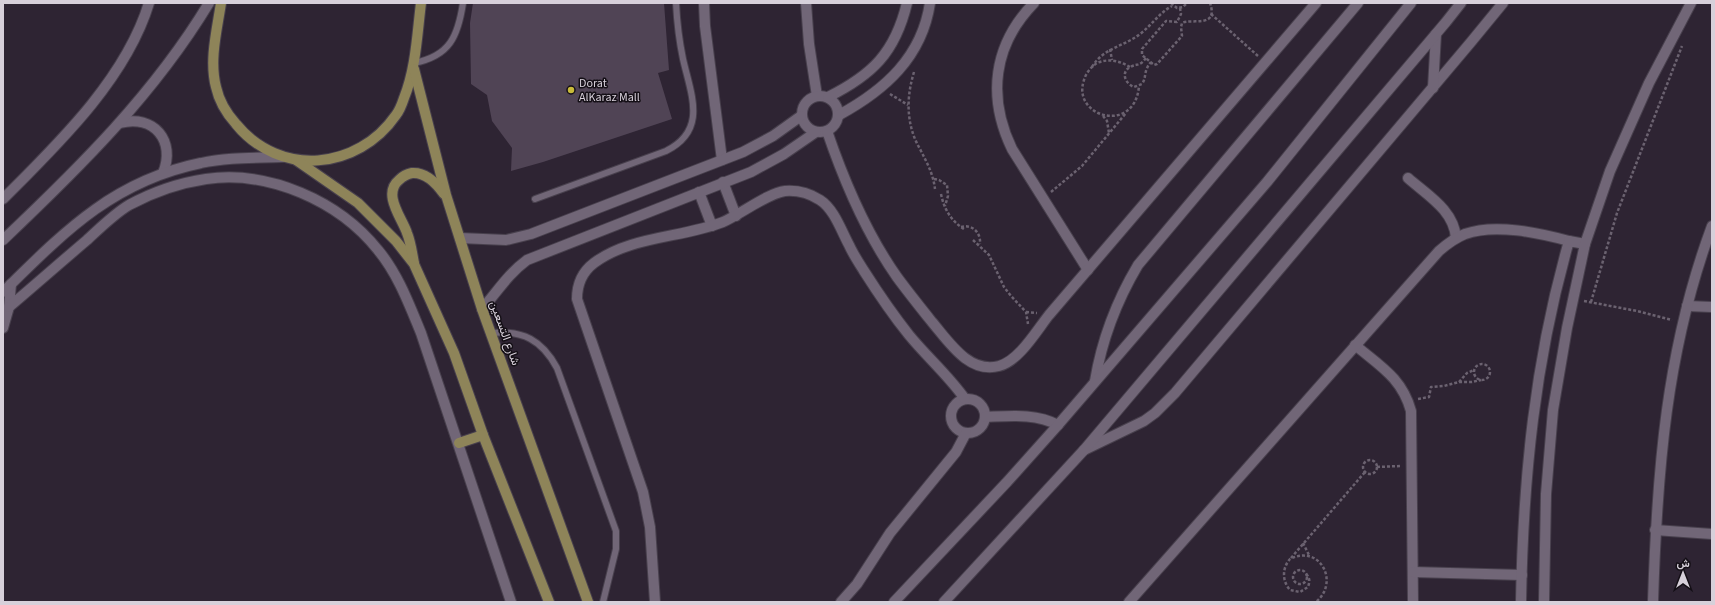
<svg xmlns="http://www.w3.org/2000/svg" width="1715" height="605" viewBox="0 0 1715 605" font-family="'Source Sans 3',Vazirmatn,sans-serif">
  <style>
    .building { fill: #504455 }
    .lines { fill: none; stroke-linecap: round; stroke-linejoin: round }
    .service-casing { stroke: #48404d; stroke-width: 8 }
    .minor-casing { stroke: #48404d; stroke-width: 12 }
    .tertiary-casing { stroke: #48404d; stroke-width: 12 }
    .secondary-casing { stroke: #48404d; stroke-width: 12 }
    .primary-casing { stroke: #48404d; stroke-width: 12 }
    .path { stroke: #6b6270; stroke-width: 2.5; stroke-dasharray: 3 2; stroke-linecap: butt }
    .service { stroke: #716677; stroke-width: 6 }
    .minor { stroke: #716677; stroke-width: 10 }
    .tertiary { stroke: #716677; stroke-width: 10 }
    .secondary { stroke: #716677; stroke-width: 10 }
    .primary { stroke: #8e8459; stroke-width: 10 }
    .poi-dot { fill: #c9bb3a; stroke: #140f16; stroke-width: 1.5 }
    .labels { text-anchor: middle; stroke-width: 3; stroke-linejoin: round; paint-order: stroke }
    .poi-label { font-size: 12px; fill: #d7d0da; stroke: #140f16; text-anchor: start }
    .street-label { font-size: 12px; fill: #d7d0da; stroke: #140f16 }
  </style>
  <rect width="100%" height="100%" fill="#2e2433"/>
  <!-- building -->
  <polygon class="building" points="473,3 664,3 669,70 658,73 672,119 543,162 511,171 512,148 492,121 487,95 471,84 470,23"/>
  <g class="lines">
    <!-- service casing -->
    <g class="service-casing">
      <g id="service">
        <path d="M414,63C450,56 458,36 463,3"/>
        <path d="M535,199L666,151C708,130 691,95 683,59C679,40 677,22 676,3"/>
        <path d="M491,333C523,330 542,340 557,368L616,531V549L603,602"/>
      </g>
    </g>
    <!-- minor casing -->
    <g class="minor-casing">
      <g id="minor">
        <polyline points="704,3 705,26 722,160"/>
        <polyline points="806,3 809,44 817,96"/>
        <path d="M1034,3C993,45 987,97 1012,149L1088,270"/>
        <circle cx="820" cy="114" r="18"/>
        <path d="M828,97C872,75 895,53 907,3"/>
        <path d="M839,115C885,90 922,57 930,3"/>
        <path d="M827,131C844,181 866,233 897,277C908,292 920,307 932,322C949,342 969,374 999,366C1019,361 1037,330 1049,315L1316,3"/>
        <path d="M1408,178C1427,195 1454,210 1456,238"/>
        <polyline points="723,182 736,216"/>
        <polyline points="699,192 712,226"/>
        <path d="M3,199C57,145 126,79 149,3"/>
        <polyline points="460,238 506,240 531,234 743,152 773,136 801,116"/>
        <polyline points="1687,306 1712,307"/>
        <path d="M482,309C497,292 508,274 527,260L751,172L784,154L816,132"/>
        <polyline points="3,328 9,307 11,284"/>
        <path d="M1355,345C1380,366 1402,378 1411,411L1413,602"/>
        <circle cx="968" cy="416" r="17"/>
        <path d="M985,417C1010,416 1036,413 1058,425"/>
        <polyline points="1655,530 1712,534"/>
        <polyline points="1413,572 1522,575"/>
        <path d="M655,602L650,527L643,492L577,299C577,284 582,272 594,263C630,236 682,238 723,222C741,214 768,193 785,191C798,190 809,193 820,200C834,209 841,230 849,245C853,254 859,263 864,271C878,293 893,315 909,335C927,357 949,376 965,399"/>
        <polyline points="841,602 857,584 890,533 956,452 966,433"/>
        <path d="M1129,602L1439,251C1447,244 1455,238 1465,234C1495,223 1539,233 1569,241"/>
        <path d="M1653,602C1657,472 1666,350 1712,226"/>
      </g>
    </g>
    <!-- tertiary casing -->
    <g class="tertiary-casing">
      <g id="tertiary">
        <path d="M120,123C154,114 176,141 163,173"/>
        <path d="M3,240C80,167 154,94 209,3"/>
        <path d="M3,292C64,232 113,181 201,163C227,157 255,158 282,157"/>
        <path d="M9,307C35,285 61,262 87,240C100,228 114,214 129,205C153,192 179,183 206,179C269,170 339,201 378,250C398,274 409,304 421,333L511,602"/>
        <path d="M1095,381C1102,339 1116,302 1138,265L1358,3"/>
        <polyline points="1084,450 1144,421 1155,413 1175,393 1471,42 1503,3"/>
        <path d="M1521,602C1523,478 1535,360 1569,241L1585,244"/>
        <polyline points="1544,602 1546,494 1553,410 1567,328 1585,244 1610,171 1649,83 1691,3"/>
      </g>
    </g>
    <!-- secondary casing -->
    <g class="secondary-casing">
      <g id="secondary">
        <polyline points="1433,88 1436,34"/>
        <polyline points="894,602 1007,482 1058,425 1267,182 1411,3"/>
        <polyline points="944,602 1084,450 1446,22 1461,3"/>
      </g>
    </g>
    <!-- primary casing -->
    <g class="primary-casing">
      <g id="primary">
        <path d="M221,3C217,30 209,60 216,87C219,101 227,114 236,124C280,178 358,170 396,115C400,110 402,104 404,98C416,68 417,35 421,3"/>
        <polyline points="414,69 446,195 482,309 588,602"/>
        <polyline points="296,160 358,203 396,241 414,264 454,353 483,435 549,602"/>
        <path d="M414,263C412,253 411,243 407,233C402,218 382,194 399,180C402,177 407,174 412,173C426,172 437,184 444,194"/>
        <polyline points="459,443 483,435"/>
      </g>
    </g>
    <!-- path -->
    <g class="path">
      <polyline points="1171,3 1177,8 1183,7 1187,3"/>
      <path d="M1180,8L1181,14L1177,22L1166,21L1142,49V55L1154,65L1157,64L1182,36L1181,27L1182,23C1191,18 1219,29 1210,3"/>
      <polyline points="1211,14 1258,56"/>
      <polyline points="1110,49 1112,60"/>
      <path d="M1146,58C1139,67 1138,63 1130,67C1120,73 1126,84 1134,87L1142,84C1147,77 1143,71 1151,62"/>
      <path d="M1092,67C1103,48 1123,47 1140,34C1152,25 1159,13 1172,6"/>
      <path d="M1130,67C1120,61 1109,58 1097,63C1091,67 1086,73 1084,80C1071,117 1135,135 1139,86"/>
      <path d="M914,72C906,98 906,125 920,149C927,163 933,173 935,189"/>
      <polyline points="890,94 908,105"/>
      <polyline points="1103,116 1107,121 1109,133"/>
      <polyline points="934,179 939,180 947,185 948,196 945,206"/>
      <polyline points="1051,192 1082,166 1126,113"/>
      <path d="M941,194C944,209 951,221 964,229"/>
      <path d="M961,227C972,224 981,232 980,244"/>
      <polyline points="973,240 989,255 1004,287 1011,296 1026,312 1028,324"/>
      <polyline points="1584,301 1637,311 1672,320"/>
      <polyline points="1591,302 1617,213 1682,46"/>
      <polyline points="1026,312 1037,313"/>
      <circle cx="1482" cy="372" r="8"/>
      <polyline points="1459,382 1467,373 1474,370"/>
      <polyline points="1418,399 1429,397 1431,387 1444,386 1459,382 1472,382 1481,380"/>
      <circle cx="1370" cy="467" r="7"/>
      <polyline points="1377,467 1400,466"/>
      <polyline points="1303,543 1309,555"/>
      <polyline points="1291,558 1365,472"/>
      <circle cx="1300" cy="577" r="7"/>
      <path d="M1306,574C1310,578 1310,581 1308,587L1300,592L1290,590C1282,581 1282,568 1290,559C1320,544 1340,582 1316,602"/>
    </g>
    <!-- service -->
    <use href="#service" class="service"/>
    <!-- minor -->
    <use href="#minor" class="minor"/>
    <!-- tertiary -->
    <use href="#tertiary" class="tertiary"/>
    <!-- secondary -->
    <use href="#secondary" class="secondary"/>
    <!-- primary -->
    <use href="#primary" class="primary"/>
  </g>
  <!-- markers -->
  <circle class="poi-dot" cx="571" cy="90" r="4"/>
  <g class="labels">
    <!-- poi labels -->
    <g class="poi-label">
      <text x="579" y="87">Dorat<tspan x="579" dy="14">AlKaraz Mall</tspan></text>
    </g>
    <!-- street labels -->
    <g class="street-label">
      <text transform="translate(505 333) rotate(70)" y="4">شارع التسعين</text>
    </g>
  </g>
  <!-- border -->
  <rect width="1715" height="605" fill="none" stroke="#d7d0da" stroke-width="8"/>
  <!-- north arrow -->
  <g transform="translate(1683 573)" stroke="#140f16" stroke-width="3" paint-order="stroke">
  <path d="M0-3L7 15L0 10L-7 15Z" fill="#d7d0da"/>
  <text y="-6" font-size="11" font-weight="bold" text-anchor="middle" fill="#d7d0da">ش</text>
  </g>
</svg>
